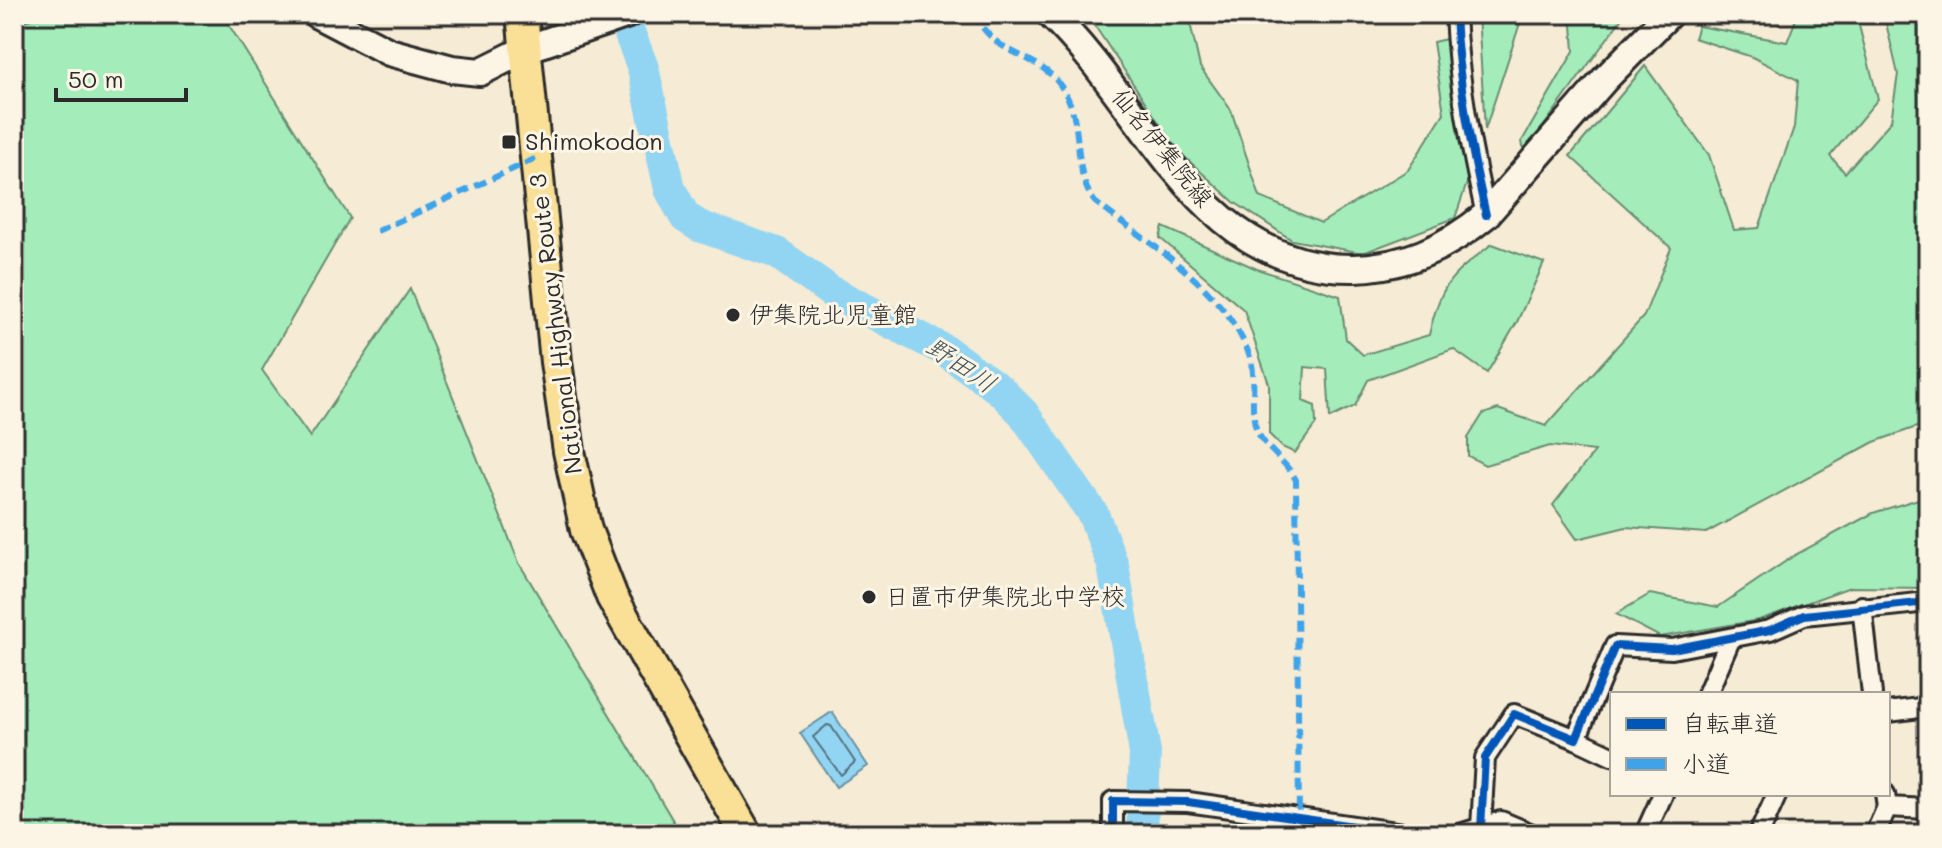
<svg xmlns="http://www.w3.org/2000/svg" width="1942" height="848" viewBox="0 0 1942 848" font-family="Mali,'Klee One',sans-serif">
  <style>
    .green { fill: #a4edbb; stroke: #688c73; stroke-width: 2 }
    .water { fill: #92d5f3; stroke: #6991a3; stroke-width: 2 }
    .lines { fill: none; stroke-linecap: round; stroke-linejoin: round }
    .shore { stroke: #546f7b; stroke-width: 2 }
    .river { stroke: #92d5f3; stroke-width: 32 }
    .minor-casing { stroke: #2b2b2b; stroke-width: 24 }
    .secondary-casing { stroke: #2b2b2b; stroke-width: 32 }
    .trunk-casing { stroke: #2b2b2b; stroke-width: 36 }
    .minor { stroke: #fcf5e5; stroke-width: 18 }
    .secondary { stroke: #fcf5e5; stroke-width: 26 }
    .trunk { stroke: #fadf96; stroke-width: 30 }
    .quiet { stroke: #3ea3eb; stroke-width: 6; stroke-dasharray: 12 6; stroke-linecap: butt }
    .cycleway-casing { stroke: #fcf5e5; stroke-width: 13 }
    .cycleway { stroke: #0057b8; stroke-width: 8 }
    .poi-dot { fill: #2b2b2b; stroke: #fcf5e5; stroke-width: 3 }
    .labels { text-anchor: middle; stroke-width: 6; stroke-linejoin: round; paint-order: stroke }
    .poi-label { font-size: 24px; fill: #2b2b2b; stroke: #fcf5e5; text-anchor: start }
    .street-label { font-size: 24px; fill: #2b2b2b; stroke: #fcf5e5 }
    .water-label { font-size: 26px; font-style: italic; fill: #45565d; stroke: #fcf5e5 }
  </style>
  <rect width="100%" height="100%" fill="#f6ebd4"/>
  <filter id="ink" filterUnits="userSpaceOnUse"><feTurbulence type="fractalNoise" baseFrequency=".0125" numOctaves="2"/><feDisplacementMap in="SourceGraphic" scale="16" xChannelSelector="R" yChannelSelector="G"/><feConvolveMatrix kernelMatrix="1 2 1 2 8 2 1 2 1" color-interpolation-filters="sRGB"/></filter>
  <g filter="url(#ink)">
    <!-- green -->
    <g class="green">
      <polygon points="54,14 222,14 350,218 262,370 310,437 410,289 519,563 681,834 14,834 14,23"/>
      <polygon points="1087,14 1188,14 1200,67 1231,110 1260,197 1321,223 1408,170 1444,113 1433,42 1446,39 1468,180 1455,218 1363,253 1292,240 1234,202 1177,150"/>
      <polygon points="1478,14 1523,14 1485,130"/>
      <polygon points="1563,14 1625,14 1524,153 1522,141 1574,51 1572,25"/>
      <polygon points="1798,14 1856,14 1878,99 1830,156 1845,173 1891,121 1898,74 1885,19 1903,14 1928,14 1928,423 1874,442 1706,533 1626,527 1577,539 1553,505 1595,451 1550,446 1485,465 1468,456 1468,438 1483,414 1498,409 1546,426 1644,316 1671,248 1570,156 1645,66 1709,155 1734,230 1759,228 1794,127 1798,80 1752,57 1694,38 1698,26 1787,42"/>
      <path d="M1163,227L1257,269L1340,296L1346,339L1363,355L1429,335C1441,282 1450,277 1492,244L1544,263L1517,322L1487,373L1453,349L1368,380L1355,406L1330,418L1327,369L1305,367L1303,401L1315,406L1316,424L1295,453L1282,447L1269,434V384L1244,310L1160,238Z"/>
      <polygon points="1928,496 1928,588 1850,587 1759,620 1660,637 1616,614 1650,594 1718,607 1795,555 1873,513"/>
    </g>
    <!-- water -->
    <polygon class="water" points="832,712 868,766 836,787 800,733"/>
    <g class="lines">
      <!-- shore -->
      <polygon class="shore" points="827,725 831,726 855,762 841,775 813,737"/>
      <!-- river -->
      <polyline class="river" points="622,14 643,68 670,189 685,217 699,226 777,253 830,291 946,351 1000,390 1023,413 1093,514 1113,565 1145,753 1142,834"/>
      <!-- minor casing -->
      <g class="minor-casing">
        <g id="minor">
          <path d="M1455,14C1458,82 1471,148 1486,215"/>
          <polyline points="1862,606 1872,694"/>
          <polyline points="1707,694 1730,640"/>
          <polyline points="1888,712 1928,707"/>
          <polyline points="1576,739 1612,756"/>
          <polyline points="1885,794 1887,807 1928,809"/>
          <polyline points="1113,834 1113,801 1188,802 1409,834"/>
          <polyline points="1460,834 1501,821 1532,834"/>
          <polyline points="1476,834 1481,828 1485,758 1514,714 1576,739 1615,646 1672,649 1770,630 1804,615 1928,602"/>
          <polyline points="1645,834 1663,794"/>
          <polyline points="1759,834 1777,794"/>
          <polyline points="1875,834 1887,807"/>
        </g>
      </g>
      <!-- secondary casing -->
      <g class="secondary-casing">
        <g id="secondary">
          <polyline points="316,14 389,52 452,69 480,72 526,49 628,14"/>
          <path d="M1050,14C1146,104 1199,270 1354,268C1404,267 1449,246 1486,215L1605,79L1669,14"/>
        </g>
      </g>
      <!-- trunk casing -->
      <g class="trunk-casing">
        <polyline id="trunk" points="522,14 556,362 569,451 586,530 612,597 746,834"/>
      </g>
      <!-- minor -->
      <use href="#minor" class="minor"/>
      <!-- secondary -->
      <use href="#secondary" class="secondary"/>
      <!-- trunk -->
      <use href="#trunk" class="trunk"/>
      <!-- quiet -->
      <g class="quiet">
        <polyline points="717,14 721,14"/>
        <path d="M971,14C981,25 989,37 1001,45C1025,60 1049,65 1064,91C1085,125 1071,172 1095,202C1151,246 1222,285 1249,354C1259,379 1247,410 1258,433C1266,449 1286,461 1296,480L1299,818"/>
        <polyline points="377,231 537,158"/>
      </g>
      <!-- cycleway casing -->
      <g class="cycleway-casing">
        <g id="cycleway">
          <path d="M1455,14C1458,82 1471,148 1486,215"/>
          <polyline points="1113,834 1113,801 1188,802 1409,834"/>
          <polyline points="1476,834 1481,828 1485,758 1514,714 1576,739 1615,646 1672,649 1770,630 1804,615 1928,602"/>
        </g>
      </g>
      <!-- cycleway -->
      <use href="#cycleway" class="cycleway"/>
    </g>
  </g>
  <!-- markers -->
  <g class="poi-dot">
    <rect x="501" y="134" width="16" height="16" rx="4"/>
    <circle cx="733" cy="315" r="8"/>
    <circle cx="869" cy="597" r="8"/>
  </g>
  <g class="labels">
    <!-- poi labels -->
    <g class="poi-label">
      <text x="525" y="150">Shimokodon</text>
      <text x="749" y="323">伊集院北児童館</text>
      <text x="885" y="605">日置市伊集院北中学校</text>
    </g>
    <!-- street labels -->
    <g class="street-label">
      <text transform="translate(1162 148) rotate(51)" y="8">仙名伊集院線</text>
      <text transform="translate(556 324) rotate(-97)" y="8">National Highway Route 3</text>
    </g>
    <!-- water labels -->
    <g class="water-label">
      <text transform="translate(961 365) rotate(34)" y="9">野田川</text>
    </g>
  </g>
  <!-- margin -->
  <rect width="1942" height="848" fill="none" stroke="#fcf5e5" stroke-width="48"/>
  <rect x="24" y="24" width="1894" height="800" fill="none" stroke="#2b2b2b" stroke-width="3" filter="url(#ink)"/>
  <!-- legend -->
  <rect x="1610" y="692" width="280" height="104" fill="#fcf5e5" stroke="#a8a49b" stroke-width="2"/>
  <rect x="1626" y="718" width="40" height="12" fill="#0057b8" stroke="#a8a49b" stroke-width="2"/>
  <text x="1682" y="732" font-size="24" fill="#2b2b2b">自転車道</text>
  <rect x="1626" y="758" width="40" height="12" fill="#3ea3eb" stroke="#a8a49b" stroke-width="2"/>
  <text x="1682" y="772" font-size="24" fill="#2b2b2b">小道</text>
  <!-- scale -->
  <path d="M56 88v12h130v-12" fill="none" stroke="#2b2b2b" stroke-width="4"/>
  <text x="68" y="88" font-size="24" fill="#2b2b2b" stroke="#fcf5e5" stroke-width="6" paint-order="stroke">50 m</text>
</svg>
